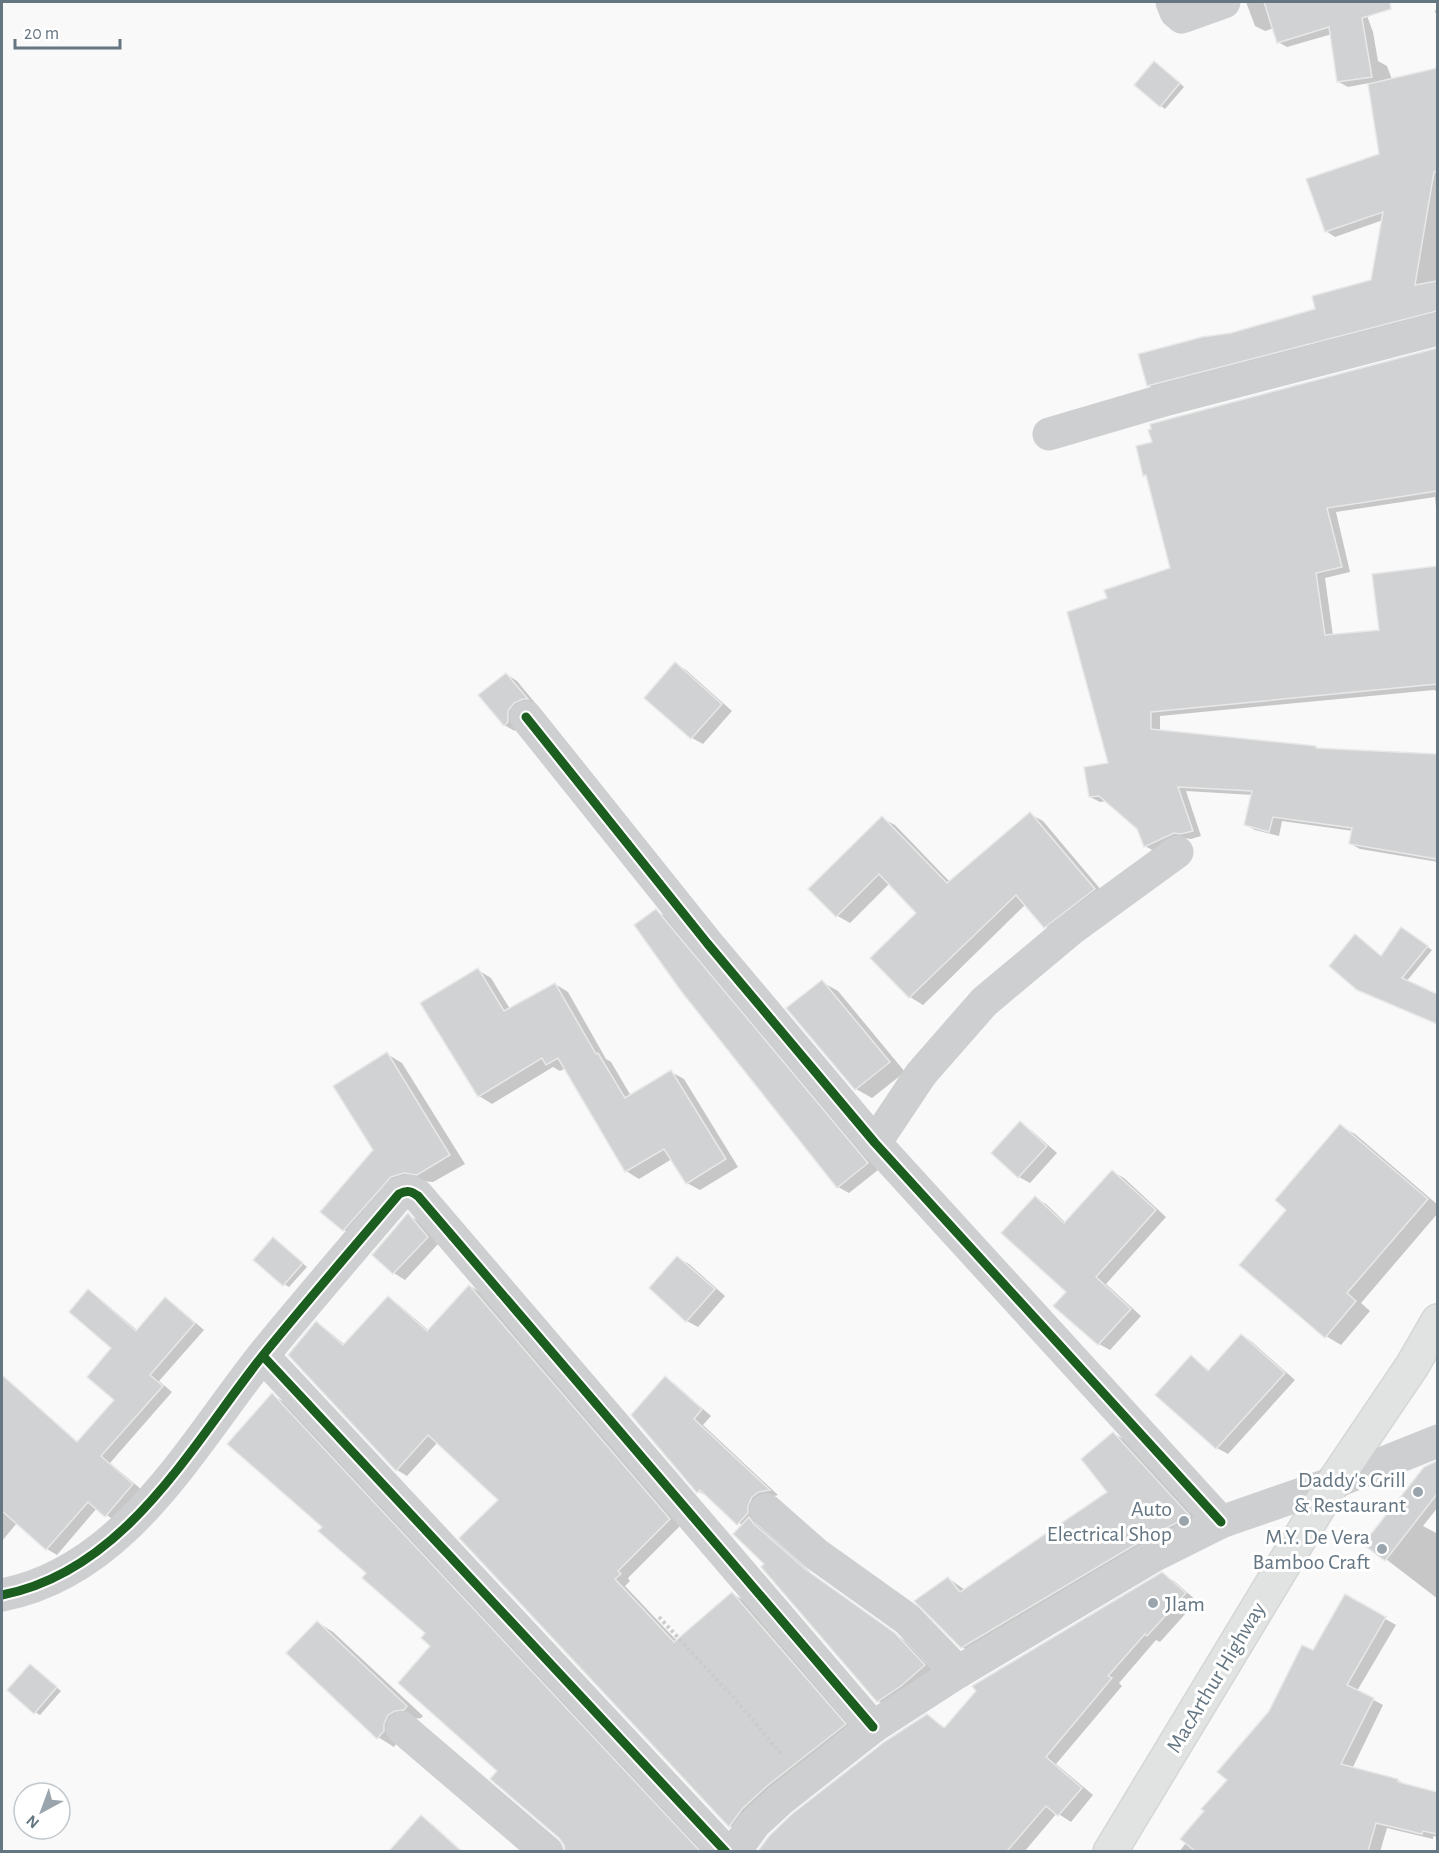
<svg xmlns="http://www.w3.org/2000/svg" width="1439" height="1853" viewBox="0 0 1439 1853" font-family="'Alegreya Sans',sans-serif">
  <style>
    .shadow { fill: #0003 }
    .building { fill: #d0d2d3; stroke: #e8e8e8; stroke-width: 1.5 }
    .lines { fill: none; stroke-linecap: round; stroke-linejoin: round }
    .highway-casing { stroke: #d5d6d6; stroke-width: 36 }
    .path { stroke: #cbcccd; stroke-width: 4; stroke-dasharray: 3 3; stroke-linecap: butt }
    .street { stroke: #cecfd0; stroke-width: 33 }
    .highway { stroke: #e1e2e2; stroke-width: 33 }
    .cycleway-casing { stroke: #fff; stroke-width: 13 }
    .cycleway { stroke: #1b5e20; stroke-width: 9 }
    .poi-dot { fill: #99a4ac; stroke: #fff; stroke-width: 2 }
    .labels { text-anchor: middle; stroke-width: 6; stroke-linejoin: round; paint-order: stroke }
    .poi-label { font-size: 22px; fill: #657683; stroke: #fff; text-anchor: end }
    .street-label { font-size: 22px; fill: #657683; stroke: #fff }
  </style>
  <rect width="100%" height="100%" fill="#f9f9f9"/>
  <!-- shadow -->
  <g class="shadow">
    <polygon points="1246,2 1362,2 1373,32 1378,61 1387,66 1426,172 1418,74 1438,69 1438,317 1157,390 1148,385 1231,334 1316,310 1372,282 1383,220 1335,237 1326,231 1381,155 1369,83 1348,87 1339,82 1332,34 1287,47 1278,42 1274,28 1265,31 1255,26"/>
    <polygon points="1160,66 1184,87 1165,109 1161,106"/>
    <polygon points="1438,350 1438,527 1435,497 1336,512 1350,572 1325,578 1333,636 1381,631 1374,575 1438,567 1438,692 1434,690 1160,716 1160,732 1316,747 1320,750 1438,755 1438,862 1360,849 1351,844 1353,831 1282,821 1279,836 1255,830 1246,825 1253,795 1186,791 1201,836 1191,839 1184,838 1154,851 1145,846 1139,828 1107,801 1100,802 1090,797 1109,764 1109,599 1172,569 1149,477 1144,475 1153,443 1152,425"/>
    <polygon points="676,664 686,670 732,711 703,744 692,738"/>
    <polygon points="506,674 517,681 536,704 534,704 515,731 504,725"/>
    <polygon points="1030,814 1043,821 1107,897 1058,934 1045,926 1026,904 923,1005 910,997 872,958 918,913 890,883 850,923 836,915 882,818 895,825 950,882"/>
    <polygon points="656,911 667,917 878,1170 849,1193 838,1187"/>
    <polygon points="1406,932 1432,950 1406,982 1438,995 1438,1024 1363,992 1382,957"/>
    <polygon points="478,970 491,978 510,1009 555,984 568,992 606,1059 611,1062 631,1096 671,1072 684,1079 738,1167 700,1190 687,1183 672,1159 639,1179 626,1171 566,1068 560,1071 553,1067 492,1104 479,1096"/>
    <polygon points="822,982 838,991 905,1072 872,1098 856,1089"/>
    <polygon points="387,1054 402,1063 465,1164 433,1182 420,1181 359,1239 344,1230 375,1150"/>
    <polygon points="1020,1123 1031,1130 1057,1153 1030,1183 1019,1177 993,1153"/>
    <polygon points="1340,1126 1355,1134 1438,1205 1438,1213 1361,1303 1370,1311 1341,1345 1326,1336 1288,1209"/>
    <polygon points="1113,1172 1124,1178 1166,1217 1106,1284 1141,1316 1110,1350 1099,1344 1068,1292 1035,1198 1046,1204 1066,1223"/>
    <polygon points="408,1215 419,1221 438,1244 405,1280 394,1273 374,1255"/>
    <polygon points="278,1242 307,1267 289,1287 284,1284"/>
    <polygon points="678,1258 689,1264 725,1296 698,1327 687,1321 651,1288"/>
    <polygon points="470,1286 480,1292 680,1526 628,1578 630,1581 625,1586 677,1641 733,1594 743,1600 855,1731 740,1832 730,1826 461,1538 500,1500 438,1442 407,1476 397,1470 290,1355 316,1323 326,1329 345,1345 388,1298 398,1304 429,1331"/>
    <polygon points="89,1291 98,1297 138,1331 165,1299 175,1305 204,1330 159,1381 172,1392 110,1463 142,1490 115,1521 97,1508 57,1555 47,1549 17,1523 2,1541 2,1376 9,1381 79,1443 117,1399 113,1348"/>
    <polygon points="1242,1335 1252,1342 1295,1380 1228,1454 1217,1448 1191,1357 1210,1371"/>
    <polygon points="666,1378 675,1384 711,1416 703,1425 778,1495 770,1497 754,1522 816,1577 905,1641 934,1671 888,1707 878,1701 767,1564 743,1526 708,1497 698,1491"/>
    <polygon points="272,1395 284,1402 704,1852 567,1852 566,1846 560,1837 499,1771 432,1646 428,1632 324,1527"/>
    <polygon points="1114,1434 1129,1442 1204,1525 977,1656 962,1647 948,1578 965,1590 1110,1492"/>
    <polygon points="1429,1466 1438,1471 1438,1507 1423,1526 1438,1534 1438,1599 1365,1543"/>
    <polygon points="1162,1574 1174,1581 1197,1601 1160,1642 1156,1640 1119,1683 1122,1686 1056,1764 1093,1795 1071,1822 1057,1813 1024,1852 759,1852 770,1837 927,1716 946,1728"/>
    <polygon points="1345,1596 1396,1625 1357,1691 1383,1705 1352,1769 1398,1780 1410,1787 1438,1793 1438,1837 1433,1836 1433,1839 1387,1828 1380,1852 1306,1852 1211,1822 1229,1780 1270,1712 1313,1652"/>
    <polygon points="317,1622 333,1632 423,1716 421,1718 412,1719 394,1747 378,1737"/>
    <polygon points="35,1669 61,1691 40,1715 35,1712"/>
    <polygon points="421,1817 432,1824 463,1852 396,1852 393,1849"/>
    <polygon points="1192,1835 1221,1852 1179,1852"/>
  </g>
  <!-- building -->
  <g class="building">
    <polygon points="1264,2 1390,2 1391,9 1362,18 1372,77 1337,82 1329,27 1277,43"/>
    <polygon points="1154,61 1180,83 1160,107 1134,85"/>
    <polygon points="1437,68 1437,172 1434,172 1415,285 1437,281 1437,311 1147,386 1138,354 1202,337 1231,333 1315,309 1312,296 1371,280 1383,212 1325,232 1306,179 1379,154 1368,84"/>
    <polygon points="1437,348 1437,491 1327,508 1342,567 1316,573 1325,635 1379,630 1372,574 1437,566 1437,684 1151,712 1151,729 1316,746 1316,748 1437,754 1437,859 1349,844 1352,828 1273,817 1269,832 1244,825 1252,791 1178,787 1193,831 1181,834 1174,833 1144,847 1137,829 1099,796 1089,797 1084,767 1108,763 1067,612 1107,598 1104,590 1170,568 1146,475 1143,476 1136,446 1152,442 1148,430 1151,429 1150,424"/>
    <polygon points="675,662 722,704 691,739 644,698"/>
    <polygon points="506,673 528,699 523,699 514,703 508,711 508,722 504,726 478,695"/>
    <polygon points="1030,812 1095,889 1044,928 1016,895 909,998 870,958 916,913 879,874 836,917 808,889 882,816 947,883"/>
    <polygon points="656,909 868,1163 837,1188 681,991 634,925"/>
    <polygon points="1401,927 1428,946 1402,978 1437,994 1437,1024 1357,990 1329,966 1355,934 1381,956"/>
    <polygon points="478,968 504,1011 555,983 596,1054 598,1053 625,1098 671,1070 726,1159 686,1184 664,1149 625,1172 558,1058 546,1065 542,1058 478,1097 420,1003"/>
    <polygon points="822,980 890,1062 855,1090 786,1008"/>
    <polygon points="387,1052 450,1155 417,1175 404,1173 391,1177 343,1231 320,1212 373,1150 333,1086"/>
    <polygon points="1020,1121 1047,1146 1018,1178 991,1153"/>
    <polygon points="1340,1124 1428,1199 1347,1293 1356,1301 1325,1338 1239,1265 1286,1210 1275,1200"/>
    <polygon points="1112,1170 1156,1210 1096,1277 1131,1309 1098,1345 1053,1306 1066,1292 1001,1233 1035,1196 1064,1223"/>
    <polygon points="408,1213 428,1237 393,1274 372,1255"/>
    <polygon points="273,1237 303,1263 283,1286 253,1260"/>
    <polygon points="677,1256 715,1289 686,1322 649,1288"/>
    <polygon points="469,1285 670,1519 618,1571 621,1574 615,1579 674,1642 732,1592 846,1724 767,1786 742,1809 729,1827 459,1538 498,1500 428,1435 396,1471 288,1355 316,1321 343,1345 388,1296 427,1331"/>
    <polygon points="88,1289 136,1331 165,1297 195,1323 150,1375 163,1386 101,1456 133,1484 105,1517 88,1502 46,1550 2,1511 2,1375 77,1442 114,1400 87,1377 111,1348 69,1312"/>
    <polygon points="1241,1334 1285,1373 1216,1449 1155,1395 1191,1355 1208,1371"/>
    <polygon points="665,1376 702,1409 694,1419 770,1490 759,1492 752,1497 748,1506 748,1513 737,1525 700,1490 697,1493 631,1415"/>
    <polygon points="272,1393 700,1851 565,1851 564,1845 559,1838 490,1779 497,1771 398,1683 430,1646 421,1638 425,1633 362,1578 366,1573 318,1531 322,1527 227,1444"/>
    <polygon points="1113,1432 1190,1516 1143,1540 961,1648 914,1601 948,1577 960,1592 1107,1492 1081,1459"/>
    <polygon points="1437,1461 1437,1494 1385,1561 1363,1544 1424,1467"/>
    <polygon points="749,1517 754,1524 805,1569 895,1633 925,1665 901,1686 877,1702 761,1567 764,1564 733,1534"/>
    <polygon points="1162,1572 1186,1593 1147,1636 1145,1634 1108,1676 1112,1678 1046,1757 1082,1788 1058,1816 1046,1806 1007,1851 758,1851 769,1836 792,1814 884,1742 927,1714 944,1728 976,1691 972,1686"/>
    <polygon points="1345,1594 1386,1617 1347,1685 1374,1698 1341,1764 1398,1779 1398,1782 1437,1792 1437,1834 1423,1831 1422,1834 1376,1823 1368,1851 1195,1851 1180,1839 1204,1811 1201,1809 1227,1780 1217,1772 1269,1711 1302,1645 1313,1650"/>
    <polygon points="317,1621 407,1706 404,1710 395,1711 388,1715 384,1724 384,1731 377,1739 286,1653"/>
    <polygon points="30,1664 57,1687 34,1714 7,1690"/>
    <polygon points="421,1815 461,1851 389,1851"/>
  </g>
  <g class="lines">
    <!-- highway casing -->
    <g class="highway-casing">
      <polyline id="highway" points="1110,1852 1333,1483 1412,1366 1438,1321"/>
    </g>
    <!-- path -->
    <g class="path">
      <polyline points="1436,10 1438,13"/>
      <polyline points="659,1617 735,1699 782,1755"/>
    </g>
    <!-- street -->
    <g class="street">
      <polyline points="1172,2 1176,12 1182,17 1224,2"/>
      <polyline points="1049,434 1168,399 1438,329"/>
      <polyline points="526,717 707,943 875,1143 1221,1522"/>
      <polyline points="875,1143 921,1074 984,1002 1070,930 1177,852"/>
      <polyline points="263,1356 726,1852"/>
      <polyline points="766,1510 816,1554 907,1619 958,1672"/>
      <path d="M2,1595C126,1571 192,1444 264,1354C308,1300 354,1247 399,1194C407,1190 411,1191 418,1196L873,1727"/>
      <polyline points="402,1728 547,1852"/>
      <polyline points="734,1852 755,1823 780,1800 873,1727 958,1672 1153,1556 1221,1522 1333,1483 1438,1441"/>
    </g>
    <!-- highway -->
    <use href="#highway" class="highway"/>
    <!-- cycleway casing -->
    <g class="cycleway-casing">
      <g id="cycleway">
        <polyline points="526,717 707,943 875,1143 1221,1522"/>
        <polyline points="263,1356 726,1852"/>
        <path d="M2,1595C126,1571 192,1444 264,1354C308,1300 354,1247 399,1194C407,1190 411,1191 418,1196L873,1727"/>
      </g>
    </g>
    <!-- cycleway -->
    <use href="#cycleway" class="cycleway"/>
  </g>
  <!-- markers -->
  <g class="poi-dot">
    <circle cx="1418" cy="1492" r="6"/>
    <circle cx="1184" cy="1521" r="6"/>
    <circle cx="1382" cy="1549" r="6"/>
    <circle cx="1153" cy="1603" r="6"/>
  </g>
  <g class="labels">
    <!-- poi labels -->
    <g class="poi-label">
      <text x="1406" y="1487">Daddy's Grill<tspan x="1406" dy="25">&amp; Restaurant</tspan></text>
      <text x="1172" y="1516">Auto<tspan x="1172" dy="25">Electrical Shop</tspan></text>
      <text x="1370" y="1544">M.Y. De Vera<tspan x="1370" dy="25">Bamboo Craft</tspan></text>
      <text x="1165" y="1611" text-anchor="start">Jlam</text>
    </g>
    <!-- street labels -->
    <g class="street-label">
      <text transform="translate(1215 1677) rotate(-59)" y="8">MacArthur Highway</text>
    </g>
  </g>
  <!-- border -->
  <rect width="1439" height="1853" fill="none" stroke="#657683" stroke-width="6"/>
  <!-- north arrow -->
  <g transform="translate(42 1811) rotate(221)"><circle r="28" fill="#ffffff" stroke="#c1c8cd" stroke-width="1.5"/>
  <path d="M0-4.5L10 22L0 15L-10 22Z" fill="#99a4ac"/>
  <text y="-9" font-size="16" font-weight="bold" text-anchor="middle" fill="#657683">N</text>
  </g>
  <!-- scale -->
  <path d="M15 39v9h105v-9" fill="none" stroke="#657683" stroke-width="3"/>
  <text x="24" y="39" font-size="18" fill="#657683" stroke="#ffffff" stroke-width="4.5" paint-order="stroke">20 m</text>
</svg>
